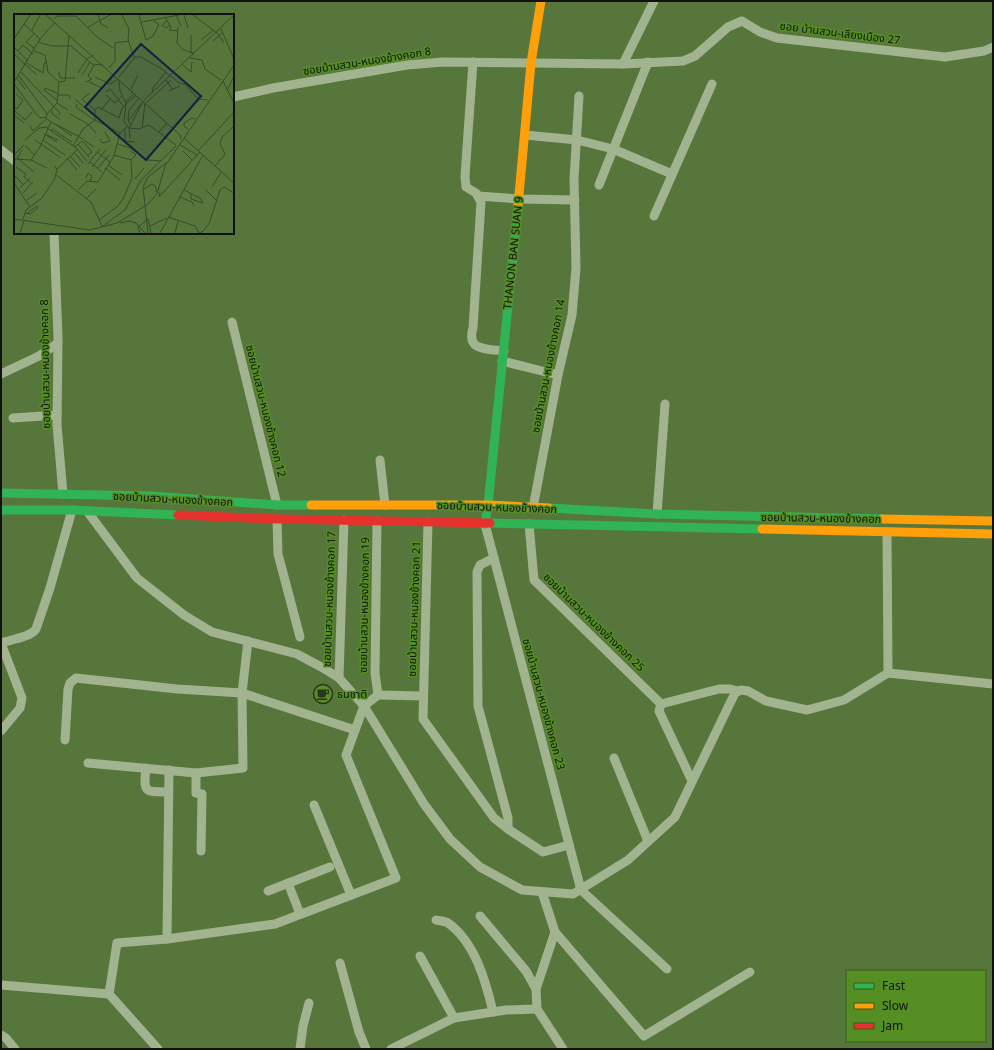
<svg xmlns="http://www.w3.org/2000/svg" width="994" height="1050" viewBox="0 0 994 1050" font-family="'Noto Sans','Noto Sans Thai',sans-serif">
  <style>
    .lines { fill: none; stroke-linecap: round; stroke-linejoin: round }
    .street { stroke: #a2b390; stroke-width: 9 }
    .fast { stroke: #30b455; stroke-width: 9 }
    .slow { stroke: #ff9f0a; stroke-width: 9 }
    .jam { stroke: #e5322d; stroke-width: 9 }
    .labels { text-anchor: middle; stroke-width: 3; stroke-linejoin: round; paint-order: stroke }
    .street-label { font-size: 11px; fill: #111; stroke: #558f23 }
    .poi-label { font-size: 11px; fill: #111; stroke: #558f23; text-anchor: start }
    .inset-road { fill: none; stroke: #394b2a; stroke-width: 1 }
    .view { fill: #142043; fill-opacity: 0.15; stroke: #142043; stroke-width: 2 }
    .inset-edge { fill: none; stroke: #111; stroke-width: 2 }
  </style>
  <rect width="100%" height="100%" fill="#57763c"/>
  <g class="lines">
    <!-- street -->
    <g class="street">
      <path d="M473,62L465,176L466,187L476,193L481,202L473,328C466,351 487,349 504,351"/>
      <polyline points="623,64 654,1"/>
      <polyline points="233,97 273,88 407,65 443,62 623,64 683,61 695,56 728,27 742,21 760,32 777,38 945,57 984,51 993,47"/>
      <polyline points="525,135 577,140 613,149 672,174"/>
      <polyline points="1,150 15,161"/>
      <polyline points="599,185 648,62"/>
      <polyline points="478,196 519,199 575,200"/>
      <polyline points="654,216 712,84"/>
      <polyline points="54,233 58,337 57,425 63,494"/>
      <polyline points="232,322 277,505"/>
      <polyline points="502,361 558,375"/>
      <polyline points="1,374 39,356 58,343"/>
      <polyline points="13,418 57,415"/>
      <polyline points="380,460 385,505"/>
      <polyline points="533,508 558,375 572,315 576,268 574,179 579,96"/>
      <polyline points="87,511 137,578 184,615 212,632 297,654 323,668 339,678 364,706 424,804 450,839 480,867 522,890 573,894 628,860 675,817 735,693 741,690 748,691 766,701 807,710 844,700 888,673 993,684"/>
      <polyline points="657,514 665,404"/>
      <polyline points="277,519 278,554 300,637"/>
      <polyline points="428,522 423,719 494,818 508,829"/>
      <polyline points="485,524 581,890"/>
      <polyline points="529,524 534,580 661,704"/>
      <polyline points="887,532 888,673"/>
      <polyline points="494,558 480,565 477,572 478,706 508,818 508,829 543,852 569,845"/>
      <path d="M1,643C10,640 31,637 36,629L50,588L72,510"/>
      <polyline points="339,678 344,520"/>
      <polyline points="378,695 423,696"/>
      <polyline points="661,704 659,711 692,781"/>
      <polyline points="661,704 719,689 730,689 738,691"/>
      <polyline points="1,731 20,708 22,698 1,643"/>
      <polyline points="65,740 68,689 70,683 76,678 177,689 242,693 355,730"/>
      <polyline points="614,758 648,841"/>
      <polyline points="88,763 196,773 243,768 242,693 248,641"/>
      <path d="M146,768C143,793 145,792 168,792"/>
      <polyline points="196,773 196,793 202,794 201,851"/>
      <polyline points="314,805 351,895"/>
      <polyline points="288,883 300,914"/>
      <polyline points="581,890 667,969"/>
      <polyline points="268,891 330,867"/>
      <polyline points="542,892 555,932 536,989 537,1009 563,1049"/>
      <polyline points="480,916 526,971 536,989"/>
      <path d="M436,920C440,921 445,921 448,923C475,942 486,982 493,1012"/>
      <polyline points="555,932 644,1036 750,972"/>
      <polyline points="167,939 169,770"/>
      <polyline points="420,956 454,1018"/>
      <polyline points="340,963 359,1032 366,1049"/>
      <polyline points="1,985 109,994"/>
      <polyline points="1,1035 6,1038 15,1049"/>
      <polyline points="158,1049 109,994 117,943 167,939 275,924 396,878 346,755 364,706 378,695 375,673 377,521"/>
      <polyline points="300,1049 303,1026 309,1003"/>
      <polyline points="391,1049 454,1018 506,1010 537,1009"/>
    </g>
    <!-- fast -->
    <g class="fast">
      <polyline points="1,493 151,496 277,505 311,505"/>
      <polyline points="549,508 657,514 882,519"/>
      <polyline points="1,510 72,510 178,515"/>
      <polyline points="490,523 762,529"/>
      <polyline points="485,524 488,505 518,206"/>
    </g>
    <!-- slow -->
    <g class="slow">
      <polyline points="518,206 531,63 541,1"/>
      <polyline points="311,505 488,505 549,508"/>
      <polyline points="882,519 993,521"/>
      <polyline points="762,529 993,534"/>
    </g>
    <!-- jam -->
    <polyline class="jam" points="178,515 277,519 490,523"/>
  </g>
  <!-- icons -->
  <defs>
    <g id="cafe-ring" transform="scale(1)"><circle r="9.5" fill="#558f23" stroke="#2a3420" stroke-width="1.5"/><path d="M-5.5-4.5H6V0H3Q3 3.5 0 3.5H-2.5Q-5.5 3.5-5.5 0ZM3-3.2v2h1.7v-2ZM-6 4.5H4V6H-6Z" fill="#2a3420"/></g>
  </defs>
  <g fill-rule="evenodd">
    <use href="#cafe-ring" x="323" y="694"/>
  </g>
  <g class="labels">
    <!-- street labels -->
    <g class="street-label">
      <text transform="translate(840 33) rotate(7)" y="4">ซอย บ้านสวน-เลียงเมือง 27</text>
      <text transform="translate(367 61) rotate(-9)" y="4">ซอยบ้านสวน-หนองข้างคอก 8</text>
      <text transform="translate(513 253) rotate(-84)" y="4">THANON BAN SUAN 9</text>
      <text transform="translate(45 364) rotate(-91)" y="4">ซอยบ้านสวน-หนองข้างคอก 8</text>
      <text transform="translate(548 366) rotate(-79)" y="4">ซอยบ้านสวน-หนองข้างคอก 14</text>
      <text transform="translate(266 411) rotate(76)" y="4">ซอยบ้านสวน-หนองข้างคอก 12</text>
      <text transform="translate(173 499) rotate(3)" y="4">ซอยบ้านสวน-หนองข้างคอก</text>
      <text transform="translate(497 507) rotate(2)" y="4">ซอยบ้านสวน-หนองข้างคอก</text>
      <text transform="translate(821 518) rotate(1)" y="4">ซอยบ้านสวน-หนองข้างคอก</text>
      <text transform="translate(329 599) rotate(-88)" y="4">ซอยบ้านสวน-หนองข้างคอก 17</text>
      <text transform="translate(364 605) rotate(-89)" y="4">ซอยบ้านสวน-หนองข้างคอก 19</text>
      <text transform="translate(414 609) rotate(-88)" y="4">ซอยบ้านสวน-หนองข้างคอก 21</text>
      <text transform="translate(594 622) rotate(44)" y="4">ซอยบ้านสวน-หนองข้างคอก 25</text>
      <text transform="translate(544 704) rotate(75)" y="4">ซอยบ้านสวน-หนองข้างคอก 23</text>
    </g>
    <!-- poi labels -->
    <g class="poi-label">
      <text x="337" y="698">ธนชาติ</text>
    </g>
  </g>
  <!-- overview -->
  <g transform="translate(14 14)">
    <rect width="220" height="220" fill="#57763c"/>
    <path class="inset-road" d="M32,1L166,121L167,125M84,1L87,10L94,14M108,1L115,15L114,26L120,43M125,1L132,26L139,22L145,11L140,7M162,1L167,12M170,1L174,14M179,1L203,19L210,29M151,3L157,13L155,16L164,17M40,5L43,2H62L82,22L99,34M153,7L148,11L152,14L156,11M128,8L165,1M10,10L26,25M74,13L96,1M164,13L163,29L168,35L180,40M207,15L220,45M18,16L26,1M21,19L12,28L21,35M177,21V38L179,39M0,25L16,1M188,25L200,16M199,27L208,19M24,28L38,32H57L78,50L89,51M0,33L14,47M4,37L9,31L19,40M20,37L31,41L34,58L45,68M0,40L12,51M176,44L188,46L191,55L207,66M13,49L29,59L30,49H33M12,51L23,61M169,51L177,58L178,48M95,54L101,47V29L115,27M7,58L46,99L45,101M45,58L46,64H61M64,59L73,45L80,41M68,61L76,48M5,62L33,100M81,63L96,70L104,65M105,63L121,43H127L148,55L165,69L171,70L184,85L194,86M3,64L11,75M105,66L106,77L112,89L110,108L115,114L116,124M152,66L159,76M209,67L220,89M0,68L26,25L41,8M45,68L51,67L55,21M72,68L78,65L74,62L80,51M75,68L88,74L93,69M0,70L23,101L27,104L32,103M31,74L30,76L43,86M31,74L43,79M117,75L124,61M214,75L219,64M155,77L166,72M92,78L96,75L110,93M139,78L138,75L152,58M76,79L68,85L81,96M44,81H55L56,85M92,81L101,89L108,82M61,85L81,103M130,86L220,1M112,88L120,79M43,89L54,96M132,89L157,66M63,90L62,93L80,106M0,93L3,95L9,86L2,80M0,96L11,106L18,98M38,96V100L46,105M87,96L96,85M56,100L74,110L82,119M0,101L10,109M81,106V96L84,93L105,104L108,94L122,81M81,106L106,119M114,106L115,96L125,84M37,108L64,122M41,110L58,122M117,111L114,107L127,90M16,112L19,117L32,105M33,114L61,133L73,147M115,114L125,115L135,111L162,131M115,114L129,87M128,114L131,90M174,115L170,112V109L178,104L181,105M111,116V127L121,128M37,117L38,115L58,128M145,118L153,109M30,120L43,128M33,121L44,126M64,122L80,133M170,124L220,169M86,125L88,129L96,127L91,118M11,126L25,114L34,113M21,126L47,144M29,126L51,141M64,130L75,143M104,130L119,135M11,131L20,141M166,131L183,141M59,132L69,115L81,106M61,133L68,127L78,138L74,141M8,136L3,144L20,158M116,136L122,141L117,146M169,137L178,146M184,137L220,98M60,138L69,149M83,138L96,148M0,141L10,131M100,141L117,146M56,142L66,153M53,144L63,156M0,145L17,146L26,133L37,108L32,104L33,100L43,89L45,68M17,146L33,154M133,146L147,147M76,148L88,158M74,150L86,135M94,151L108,161M201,152L211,140L206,130L208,123L220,112M2,153L12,160L10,163L17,169M78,153L92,136M84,154L95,141M91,154L106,166M43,155L63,136M0,161L10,171M42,161L77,188L88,212M72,164L74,159L78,162L76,168M121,165L130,154M0,169L16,193M198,173L207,158M6,174L16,164M130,175L138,170L142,173V178M64,176L73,167L84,168L100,142L106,119L113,113M170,176L186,184L189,189L177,185V180M192,176L203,187M146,178L145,183L186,138M9,179L19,168M220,182V196M166,183L178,188L180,192M73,184L82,175M13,186L23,179M11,199L16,200L24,194L23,192M13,199L23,192M154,203L181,212L185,219L188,218L195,210L206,176L210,173L220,179M0,205L76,216L103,209L133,191L143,180L151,152L220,51M9,205L12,196L28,184L40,166L43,156L41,152M85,206L103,193L109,185L118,164L117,146M106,209L116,207L122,209L131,219M89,212L111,196L127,166L162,132M136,212L153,204M6,219L10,207M126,219L124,213L134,205L137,219M134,219L129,173L134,163L152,149M146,219L189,141M161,219L164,207"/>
    <path class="view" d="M127,30L187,82L132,146L71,93Z"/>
    <rect width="220" height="220" class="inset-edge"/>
  </g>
  <!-- border -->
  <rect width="994" height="1050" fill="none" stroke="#111111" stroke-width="4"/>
  <!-- legend -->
  <rect x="846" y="970" width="140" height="72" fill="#558f23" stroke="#3a5d1c"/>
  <rect x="854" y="983" width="20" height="6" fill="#30b455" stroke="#3a5d1c"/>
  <text x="882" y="990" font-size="12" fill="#111111">Fast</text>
  <rect x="854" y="1003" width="20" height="6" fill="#ff9f0a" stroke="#3a5d1c"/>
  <text x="882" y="1010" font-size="12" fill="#111111">Slow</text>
  <rect x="854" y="1023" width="20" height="6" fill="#e5322d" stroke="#3a5d1c"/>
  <text x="882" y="1030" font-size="12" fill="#111111">Jam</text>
</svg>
